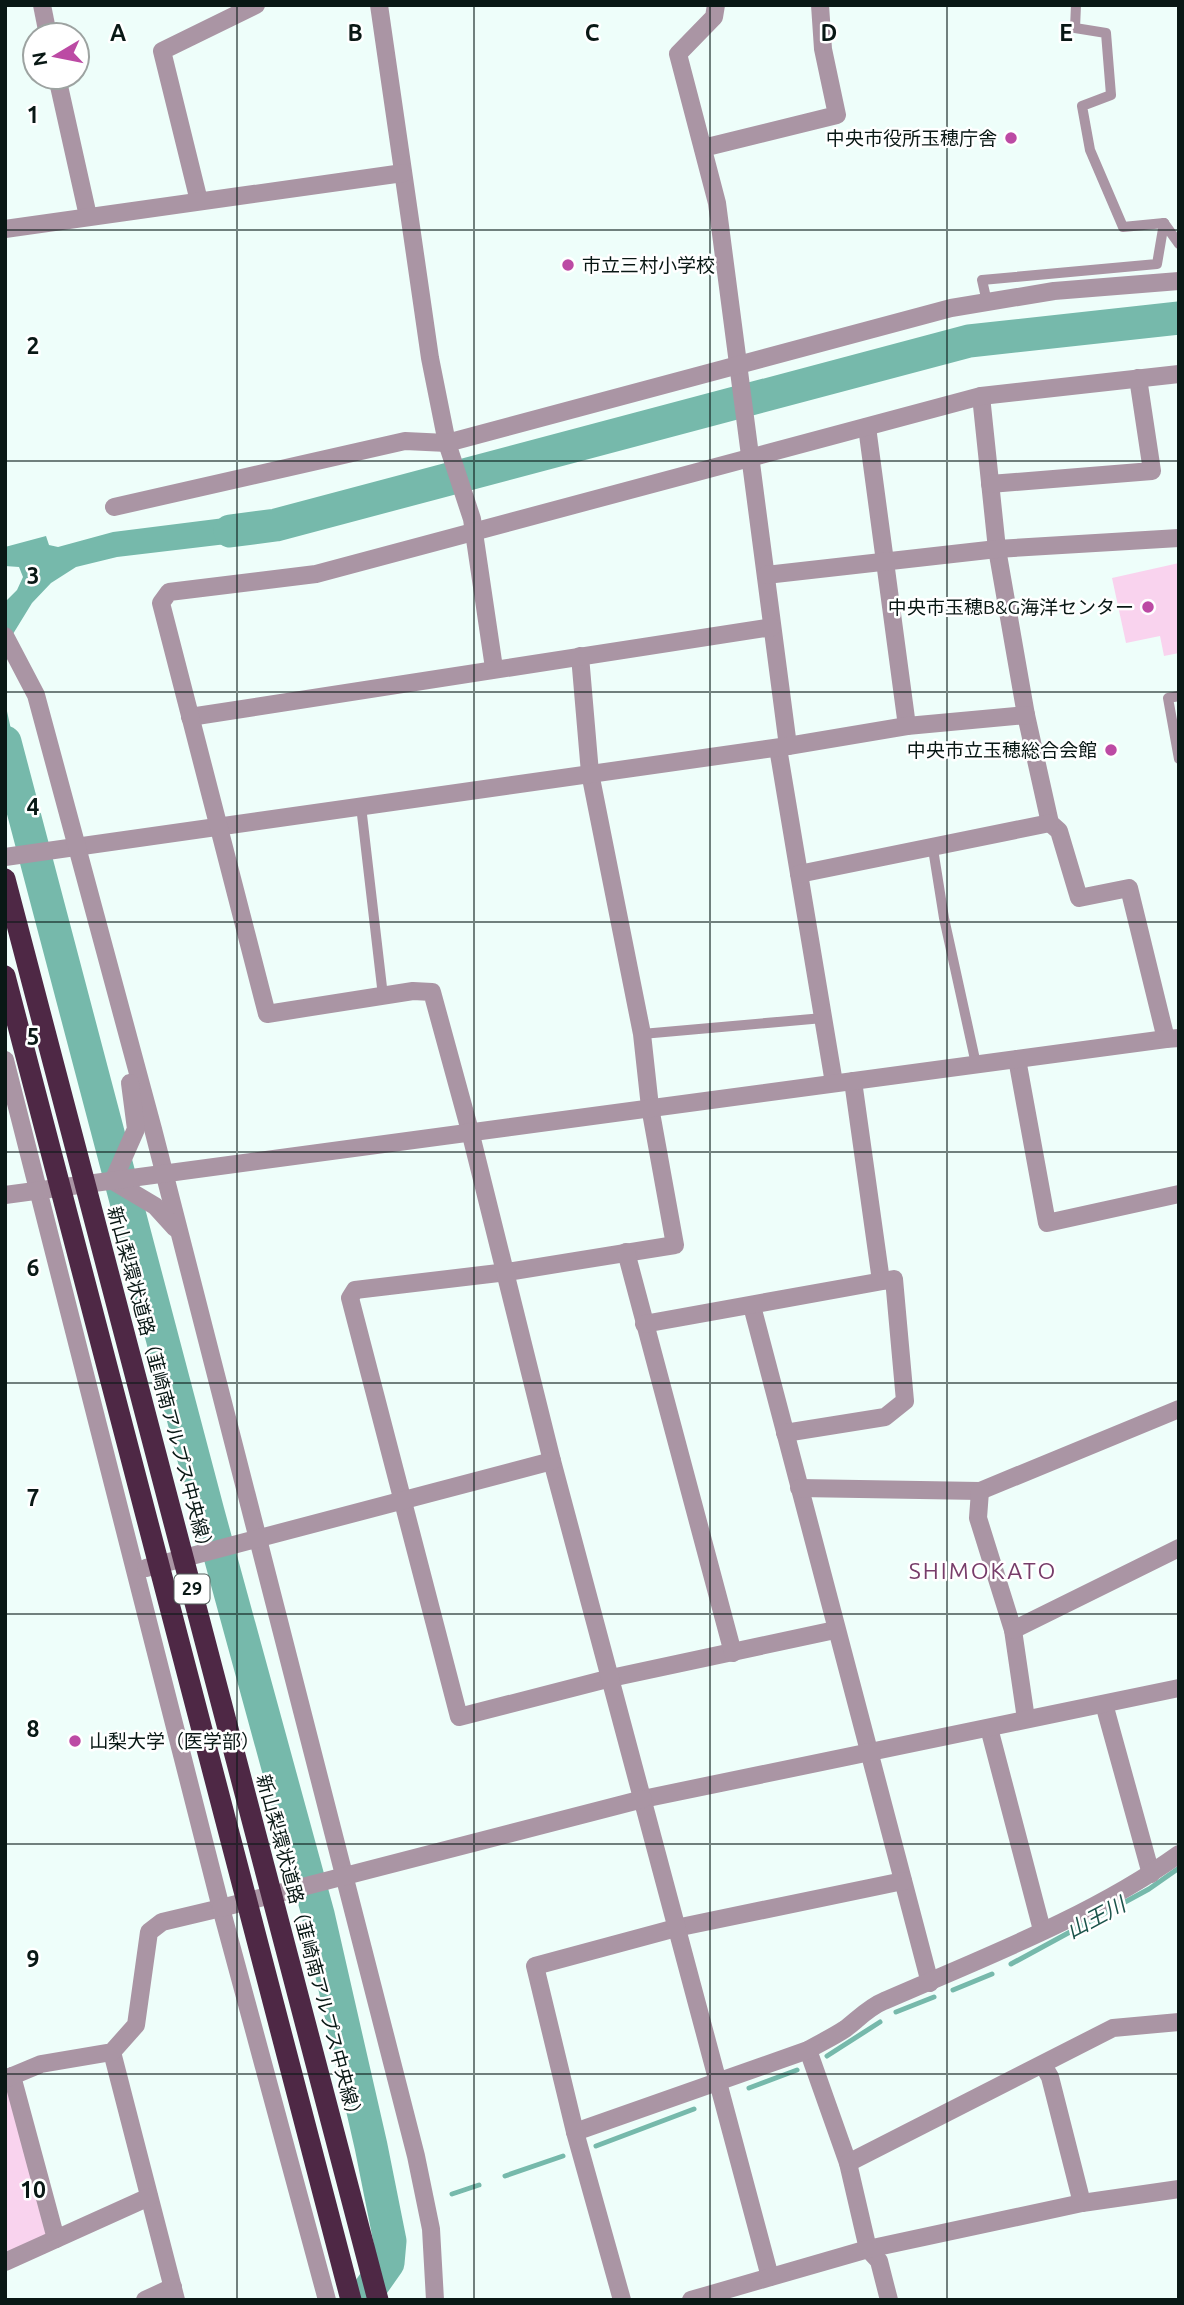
<svg xmlns="http://www.w3.org/2000/svg" width="1184" height="2305" viewBox="0 0 1184 2305" font-family="Ubuntu,'Noto Sans JP',sans-serif">
  <style>
    .green { fill: #f9d3ee }
    .water { fill: #76b9ab }
    .lines { fill: none; stroke-linecap: round; stroke-linejoin: round }
    .stream { stroke: #76b9ab; stroke-width: 5 }
    .river { stroke: #76b9ab; stroke-width: 33 }
    .service { stroke: #aa95a4; stroke-width: 10 }
    .minor { stroke: #aa95a4; stroke-width: 18 }
    .tertiary { stroke: #aa95a4; stroke-width: 18 }
    .motorway-bridge { stroke: #4e2845; stroke-width: 21 }
    .grid { fill: none; stroke: #091815; stroke-width: 2; stroke-opacity: 0.55 }
    .poi-dot { fill: #bc4aa4; stroke: #fff; stroke-width: 2.5 }
    .labels { text-anchor: middle; stroke-width: 5; stroke-linejoin: round; paint-order: stroke }
    .shield { fill: #fff; stroke: #535d5b; stroke-width: 2 }
    .shield-label { font-size: 18px; font-weight: bold; fill: #091815 }
    .poi-label { font-size: 19px; fill: #091815; stroke: #fff; text-anchor: end }
    .street-label { font-size: 19px; fill: #091815; stroke: #fff }
    .water-label { font-size: 21px; font-style: italic; fill: #1c544b; stroke: #fff }
    .quarter-label { font-size: 23px; letter-spacing: 2px; fill: #773d6a; stroke: #fff }
    .grid-label { font-size: 23px; text-anchor: middle; font-weight: bold; fill: #091815; stroke: #fff; stroke-width: 5; stroke-linejoin: round; paint-order: stroke }
  </style>
  <rect width="100%" height="100%" fill="#eefefa"/>
  <!-- green -->
  <g class="green">
    <polygon points="1179,563 1179,653 1164,656 1160,636 1126,643 1112,578"/>
    <polygon points="5,2081 56,2239 5,2262"/>
  </g>
  <!-- water -->
  <g class="water">
    <polygon points="272,512 276,538 117,557 76,567 51,583 32,603 5,647 5,602 17,590 23,577 19,567 5,566 5,547 46,536 49,545 58,547 113,532"/>
    <polygon points="5,702 32,826 24,829 5,769"/>
  </g>
  <g class="lines">
    <!-- stream -->
    <g class="stream">
      <polyline points="1011,1964 1149,1889 1179,1868"/>
      <polyline points="953,1990 992,1974"/>
      <polyline points="896,2012 934,1997"/>
      <polyline points="827,2056 880,2022"/>
      <polyline points="749,2088 797,2070"/>
      <polyline points="596,2146 694,2109"/>
      <polyline points="505,2176 563,2156"/>
      <polyline points="452,2194 479,2185"/>
    </g>
    <!-- river -->
    <g class="river">
      <polyline points="230,531 276,525 969,341 1179,318"/>
      <polyline points="5,742 208,1512 318,1914 371,2146 390,2241 388,2263 362,2300"/>
    </g>
    <!-- service -->
    <g class="service">
      <polyline points="1076,5 1075,28 1106,33 1111,95 1082,106 1090,150 1123,227 1164,223"/>
      <polyline points="1164,223 1179,244"/>
      <polyline points="987,302 982,280 1157,264 1164,223"/>
      <polyline points="1179,696 1168,698 1179,759"/>
      <polyline points="361,806 383,996"/>
      <polyline points="933,849 944,918 976,1064"/>
      <polyline points="642,1034 823,1018"/>
    </g>
    <!-- minor -->
    <g class="minor">
      <polyline points="42,5 48,35"/>
      <polyline points="379,5 430,358 447,443 472,519 494,668"/>
      <polyline points="716,5 714,17 678,54 717,203 788,746"/>
      <polyline points="57,77 88,216"/>
      <polyline points="703,148 837,115 823,49 820,5"/>
      <polyline points="199,201 162,51 256,5"/>
      <polyline points="5,229 403,173"/>
      <polyline points="981,396 997,549 1026,715 1050,823 1059,831 1079,898 1129,888 1166,1039 1179,1038"/>
      <polyline points="867,427 907,726"/>
      <polyline points="990,484 1152,471 1138,378"/>
      <polyline points="114,507 405,441 447,443 951,308 1054,291 1179,281"/>
      <polyline points="766,575 997,549 1179,538"/>
      <polyline points="580,656 590,773 642,1034 650,1107 675,1245 507,1272 355,1290 350,1298 459,1717 611,1678 835,1630"/>
      <polyline points="190,717 772,627"/>
      <polyline points="778,748 834,1083"/>
      <polyline points="5,857 788,746 907,726 1026,715"/>
      <polyline points="799,874 1050,823"/>
      <polyline points="1017,1059 1047,1223 1179,1194"/>
      <polyline points="853,1081 881,1281"/>
      <polyline points="470,1131 432,992 413,991 267,1014 161,603 169,592 316,574 981,396 1179,374"/>
      <polyline points="626,1252 733,1653"/>
      <polyline points="752,1306 930,1983"/>
      <polyline points="644,1324 894,1279 905,1401 885,1417 785,1433"/>
      <polyline points="799,1488 980,1491 1179,1409"/>
      <polyline points="980,1491 978,1518 1013,1630 1026,1719"/>
      <polyline points="1013,1630 1179,1548"/>
      <polyline points="1104,1704 1151,1874"/>
      <polyline points="989,1728 1042,1930"/>
      <polyline points="643,1799 1179,1688"/>
      <polyline points="808,2050 848,2163 868,2249 879,2261 889,2300"/>
      <polyline points="112,2052 176,2300"/>
      <polyline points="1043,2065 1050,2077 1082,2203"/>
      <polyline points="12,2076 56,2239"/>
      <polyline points="5,2079 41,2064 112,2052 136,2025 149,1932 162,1922 221,1908"/>
      <path d="M575,2132L808,2050C820,2043 833,2037 845,2029C857,2020 869,2007 884,2001C980,1959 1093,1916 1179,1854"/>
      <polyline points="848,2163 1113,2028 1179,2022"/>
      <polyline points="5,2262 149,2197"/>
      <polyline points="145,2300 173,2287"/>
      <polyline points="622,2300 575,2132 535,1966 676,1928 903,1881"/>
    </g>
    <!-- tertiary -->
    <g class="tertiary">
      <polyline points="5,636 36,695 153,1129 416,2156 431,2229 435,2300"/>
      <polyline points="5,1060 221,1908 327,2300"/>
      <polyline points="130,1083 136,1129 113,1181 155,1206 175,1228"/>
      <polyline points="470,1131 552,1461 770,2277"/>
      <polyline points="5,1195 1166,1039"/>
      <polyline points="146,1568 552,1461"/>
      <polyline points="221,1908 643,1799"/>
      <polyline points="691,2300 868,2249 1082,2203 1179,2189"/>
    </g>
    <!-- motorway-bridge -->
    <g class="motorway-bridge">
      <polyline points="5,879 378,2300"/>
      <polyline points="5,976 351,2300"/>
    </g>
  </g>
  <!-- grid -->
  <path class="grid" d="M237,5V2300M474,5V2300M710,5V2300M947,5V2300M5,230H1179M5,461H1179M5,692H1179M5,922H1179M5,1152H1179M5,1383H1179M5,1614H1179M5,1844H1179M5,2074H1179"/>
  <!-- markers -->
  <g class="poi-dot">
    <circle cx="1011" cy="138" r="7"/>
    <circle cx="568" cy="265" r="7"/>
    <circle cx="1148" cy="607" r="7"/>
    <circle cx="1111" cy="750" r="7"/>
    <circle cx="75" cy="1741" r="7"/>
  </g>
  <g class="labels">
    <!-- shield labels -->
    <rect class="shield" x="174.5" y="1574.5" width="35" height="29" rx="5"/>
    <g class="shield-label">
      <text x="192" y="1595">29</text>
    </g>
    <!-- poi labels -->
    <g class="poi-label">
      <text x="997" y="145">中央市役所玉穂庁舎</text>
      <text x="582" y="272" text-anchor="start">市立三村小学校</text>
      <text x="1134" y="614">中央市玉穂B&amp;G海洋センター</text>
      <text x="1097" y="757">中央市立玉穂総合会館</text>
      <text x="89" y="1748" text-anchor="start">山梨大学（医学部）</text>
    </g>
    <!-- street labels -->
    <g class="street-label">
      <text transform="translate(161 1381) rotate(75)" y="7">新山梨環状道路（韮崎南アルプス中央線）</text>
      <text transform="translate(310 1949) rotate(75)" y="7">新山梨環状道路（韮崎南アルプス中央線）</text>
    </g>
    <!-- water labels -->
    <g class="water-label">
      <text transform="translate(1096 1918) rotate(-28)" y="7">山王川</text>
    </g>
    <!-- quarter labels -->
    <g class="quarter-label">
      <text x="983" y="1579">SHIMOKATO</text>
    </g>
  </g>
  <g class="grid-label">
    <text x="118" y="41">A</text>
    <text x="355" y="41">B</text>
    <text x="592" y="41">C</text>
    <text x="829" y="41">D</text>
    <text x="1066" y="41">E</text>
    <text x="33" y="123">1</text>
    <text x="33" y="354">2</text>
    <text x="33" y="584">3</text>
    <text x="33" y="815">4</text>
    <text x="33" y="1045">5</text>
    <text x="33" y="1276">6</text>
    <text x="33" y="1506">7</text>
    <text x="33" y="1737">8</text>
    <text x="33" y="1967">9</text>
    <text x="33" y="2198">10</text>
  </g>
  <!-- border -->
  <rect width="1184" height="2305" fill="none" stroke="#091815" stroke-width="14"/>
  <!-- north arrow -->
  <g transform="translate(56 56) rotate(260)"><circle r="33" fill="#ffffff" stroke="#9da3a1" stroke-width="2"/>
  <path d="M0-5L12 26L0 18L-12 26Z" fill="#bc4aa4"/>
  <text y="-10" font-size="19" font-weight="bold" text-anchor="middle" fill="#091815">N</text>
  </g>
</svg>
